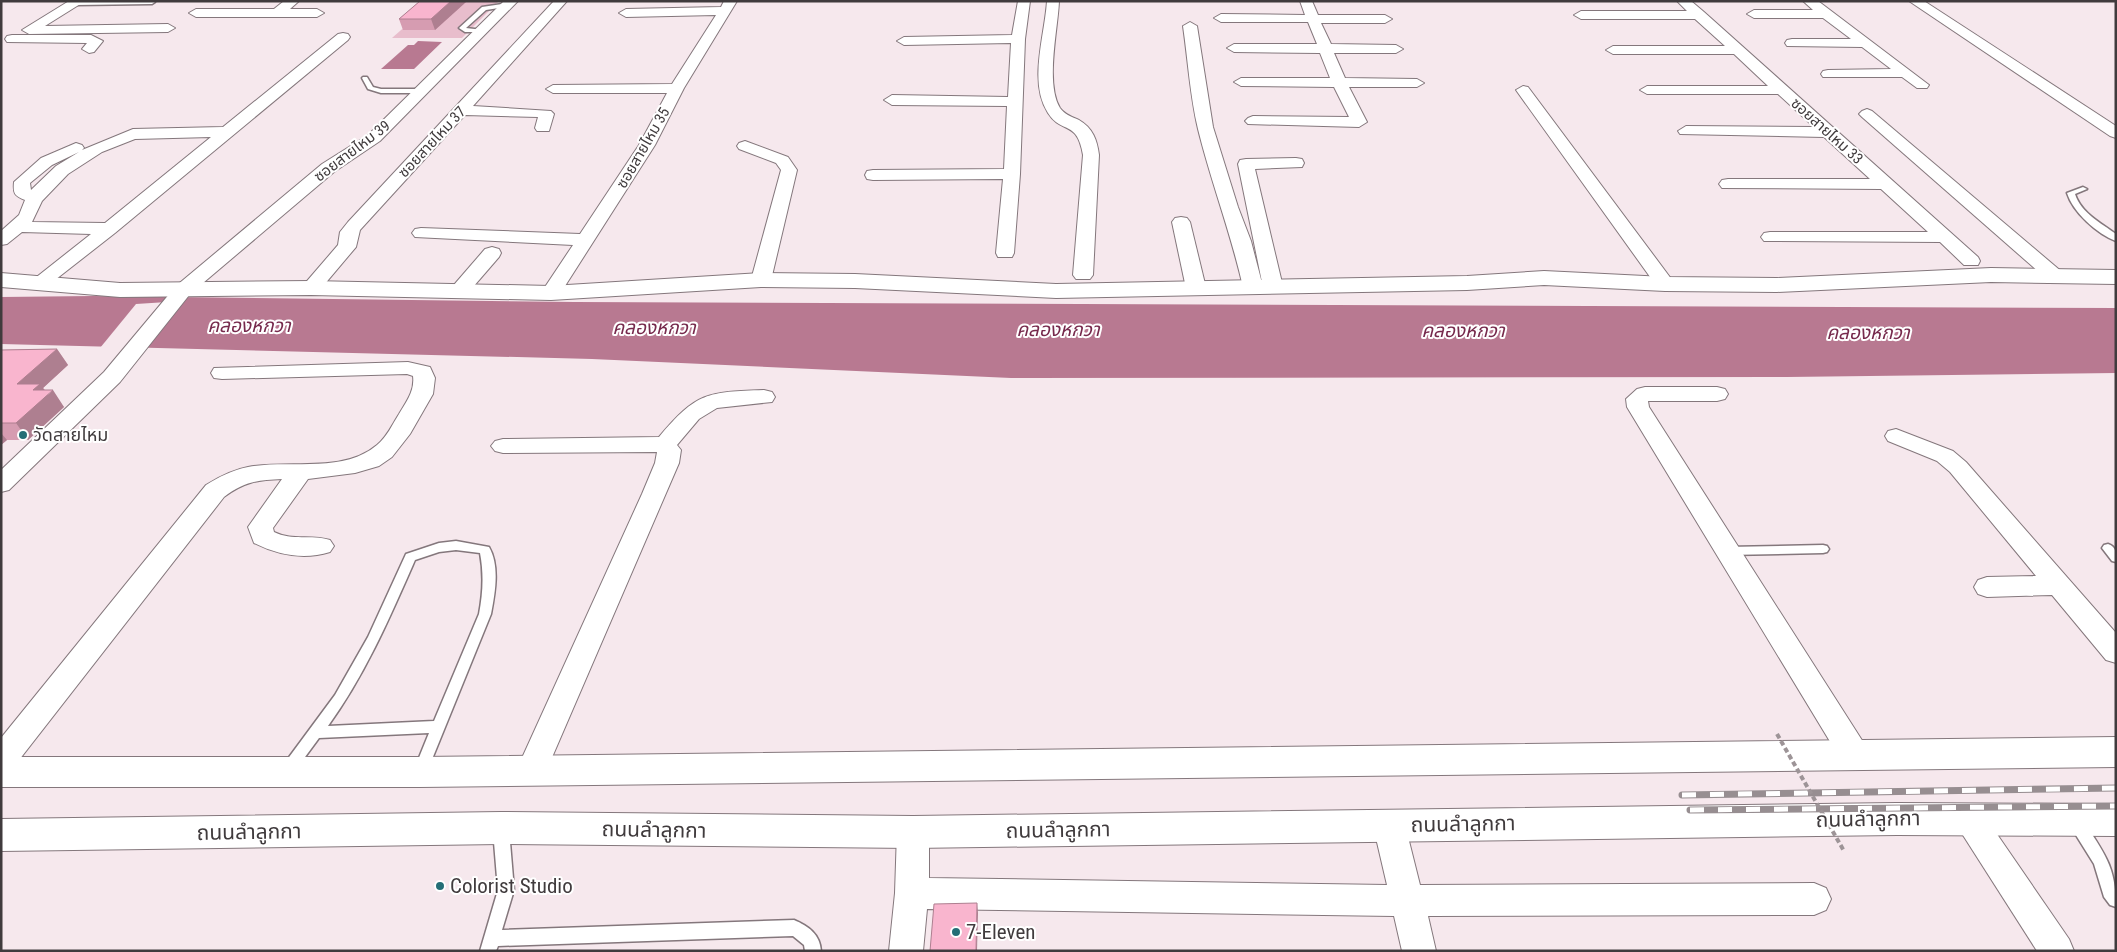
<svg xmlns="http://www.w3.org/2000/svg" width="2117" height="952" viewBox="0 0 2117 952" font-family="'Roboto Condensed','Noto Sans Thai',sans-serif">
  <style>
    .green { fill: #e8bdcc }
    .water { fill: #b87991 }
    .pier { fill: #f6e8ed }
    .lines { fill: none; stroke-linecap: round; stroke-linejoin: round }
    .lane-casing { stroke: #84777c; stroke-width: 3 }
    .street-casing { stroke: #84777c; stroke-width: 2 }
    .secondary-casing { stroke: #84777c; stroke-width: 2 }
    .lane { fill: #fff; fill-rule: evenodd }
    .street { fill: #fff; fill-rule: evenodd }
    .secondary { fill: #fff; fill-rule: evenodd }
    .rail-casing { stroke: #978e91; stroke-width: 7 }
    .rail { stroke: #fff; stroke-width: 5; stroke-dasharray: 14; stroke-linecap: butt }
    .path-bridge { stroke: #9d9497; stroke-width: 4; stroke-dasharray: 5 3; stroke-linecap: butt }
    .wall { fill: #d69cb1 }
    .shaded-wall { fill: #ae7f90 }
    .building { fill: #f9b5ce; stroke: #ae7f90 }
    .poi-dot { fill: #246e76; stroke: #fff; stroke-width: 2 }
    .labels { text-anchor: middle; stroke-width: 4; stroke-linejoin: round; paint-order: stroke }
    .far-street-label { font-size: 15px; fill: #403b3d; stroke: #fff }
    .poi-label { font-size: 18px; fill: #403b3d; stroke: #fff; text-anchor: start }
    .water-label { font-size: 19px; font-style: italic; fill: #76294c; stroke: #fff }
    .near-street-label { font-size: 21px; fill: #403b3d; stroke: #fff }
    .near-poi-label { font-size: 21px; fill: #403b3d; stroke: #fff; text-anchor: start }
  </style>
  <rect width="100%" height="100%" fill="#f6e8ed"/>
  <!-- green -->
  <polygon class="green" points="434,1 499,1 462,38 392,38"/>
  <!-- water -->
  <g class="water">
    <polygon points="418,41 442,42 414,69 381,69 408,45 414,45"/>
    <polygon points="93,296 574,302 2116,308 2116,373 1787,377 1011,378 592,359 1,344 1,297"/>
  </g>
  <!-- pier -->
  <polygon class="pier" points="167,302 131,348 100,348 136,304"/>
  <g class="lines">
    <!-- lane casing -->
    <g class="lane-casing">
      <g id="lane">
        <polygon points="75,1 155,1 155,2 152,4 75,5 72,3"/>
        <polygon points="509,3 511,4 511,6 486,10 466,28 483,30 483,32 465,32 459,28 482,7"/>
        <polygon points="363,77 367,77 373,87 381,89 422,89 426,91 422,93 381,93 368,89 362,78"/>
        <path d="M2083,187L2087,189L2075,194C2081,213 2101,223 2116,234V241C2097,234 2073,212 2067,193Z"/>
        <path d="M456,541L489,547C500,566 495,593 491,614L426,774L421,776L416,774L414,770L429,733L319,738L294,772L289,774L284,772L282,768L284,764L335,695L368,637L406,554L439,543ZM456,550L480,553C484,574 483,593 479,614L434,721L328,726C365,675 390,617 415,560L439,552Z"/>
        <path d="M2108,544C2117,547 2116,554 2116,562L2112,561L2102,548L2104,545Z"/>
        <polygon points="1823,545 1827,546 1829,549 1827,552 1823,553 1727,555 1723,554 1721,551 1723,548 1727,547"/>
        <path d="M2077,817L2082,819C2104,853 2116,866 2116,907L2110,905L2104,897L2094,864L2069,824L2072,819Z"/>
        <path d="M501,823L506,825L509,830L514,890L502,930L794,920C808,926 820,934 821,951H805L804,945L793,936L498,946L496,951H480L498,890L493,830L496,825Z"/>
      </g>
    </g>
    <!-- street casing -->
    <g class="street-casing">
      <g id="street">
        <polygon points="69,1 85,1 45,26 168,24 175,28 168,32 29,34 22,30"/>
        <polygon points="284,1 299,1 290,9 317,9 324,13 317,17 196,17 189,13 196,9 274,9"/>
        <polygon points="504,1 518,1 380,141 334,172 190,294 120,382 9,490 1,492 1,470 104,372 176,286 322,164 368,135"/>
        <polygon points="554,1 567,1 473,106 551,111 554,114 549,131 537,131 535,128 538,117 465,115 360,230 356,247 318,292 304,292 301,288 338,245 340,232 348,222"/>
        <polygon points="724,1 737,1 684,88 655,145 558,297 544,297 541,293 573,245 415,237 412,233 415,229 421,228 580,234 639,145 667,93 553,93 546,89 553,85 672,84 716,15 626,17 619,13 626,9 721,7"/>
        <polygon points="1018,1 1030,1 1025,39 1020,174 1014,253 1012,257 998,257 996,253 1003,179 873,180 867,179 865,175 867,171 873,170 1004,169 1007,106 892,105 884,100 892,95 1008,97 1011,43 904,45 897,41 904,37 1012,35"/>
        <path d="M1047,1H1059C1058,29 1045,83 1060,108C1064,114 1072,117 1079,120C1093,128 1097,140 1099,155L1093,275L1090,279H1076L1073,275L1083,155C1077,119 1062,135 1048,113C1028,82 1045,35 1047,1Z"/>
        <polygon points="1300,1 1312,1 1318,15 1385,15 1392,19 1385,23 1321,23 1331,44 1396,45 1403,49 1396,53 1334,53 1345,78 1417,79 1424,83 1417,87 1349,87 1367,122 1359,127 1248,124 1245,121 1248,118 1253,116 1349,117 1334,87 1241,86 1234,82 1241,78 1330,78 1320,53 1234,52 1227,48 1234,44 1317,44 1308,22 1221,22 1214,18 1221,14 1305,15"/>
        <polygon points="1677,1 1691,1 1704,12 1978,257 1980,261 1978,265 1964,265 1940,242 1764,241 1761,237 1764,233 1770,232 1928,232 1881,189 1722,188 1719,184 1722,180 1728,179 1870,179 1824,137 1680,134 1678,131 1686,126 1814,127 1778,94 1647,94 1640,90 1647,86 1768,86 1734,54 1613,54 1606,50 1613,46 1725,46 1695,19 1581,19 1574,15 1581,11 1687,11"/>
        <polygon points="1803,1 1818,1 1929,85 1927,88 1917,88 1902,77 1823,77 1821,74 1823,71 1828,70 1891,69 1862,47 1787,46 1785,43 1787,40 1792,39 1851,39 1823,18 1754,18 1747,14 1754,10 1813,10"/>
        <polygon points="1909,1 1924,1 2116,126 2116,138 2110,136"/>
        <path d="M1190,22L1197,26L1213,127L1238,207L1251,241L1263,287L1260,291H1246L1243,287C1231,233 1211,182 1198,129C1190,96 1188,60 1183,26Z"/>
        <path d="M343,33L348,34L350,37L348,40L115,233L46,287H32L29,283L91,234L22,232L7,244L1,245V231L19,215L25,200C14,196 13,193 14,182L41,158L76,143L82,145L84,148L82,150L133,129L223,127L338,34ZM211,137L105,223L32,222L42,201L68,174L102,152L135,139ZM79,152L56,166L31,190L30,183L52,165Z"/>
        <polygon points="12,35 91,35 103,41 94,52 89,53 82,49 87,43 7,42 5,39 7,36"/>
        <polygon points="1523,86 1528,87 1672,280 1675,284 1672,288 1658,288 1516,90"/>
        <polygon points="1867,109 1872,111 2062,272 2065,276 2062,280 2048,280 1862,117 1859,114 1862,111"/>
        <polygon points="745,141 788,157 797,170 771,280 768,284 754,284 751,280 781,170 776,163 739,149 737,146 739,143"/>
        <polygon points="1296,158 1302,159 1304,163 1302,167 1255,169 1283,287 1280,291 1266,291 1263,287 1238,164 1240,160 1246,159"/>
        <polygon points="1181,217 1187,218 1190,222 1206,288 1203,292 1189,292 1186,288 1172,222 1175,218"/>
        <polygon points="492,247 499,249 501,253 499,257 467,294 453,294 450,290 453,286 485,249"/>
        <path d="M408,362L430,367L435,378L433,394L410,434L392,457L379,466L355,473L308,479L273,528L274,532C292,541 311,534 330,540L334,546L330,552C304,560 278,555 254,543L248,527L282,479C257,480 244,482 224,497L12,769L1,773V738L206,485C219,477 232,470 248,467C289,459 343,474 377,445C387,437 392,425 399,414C406,402 415,391 413,376L407,374L222,379L214,378L211,373L214,368Z"/>
        <polygon points="1645,387 1717,387 1725,389 1728,394 1725,399 1717,401 1648,401 1649,407 1865,745 1869,754 1865,763 1854,767 1843,763 1627,407 1626,399 1637,389"/>
        <path d="M764,390L772,392L775,397L772,402L717,408L699,419L677,445L681,450L679,463L547,769L543,778L532,782L521,778L517,769L642,494L655,463L657,452L503,453L495,451L491,446L495,441L503,439L659,437C697,392 707,392 764,390Z"/>
        <polygon points="1896,429 1953,451 1966,462 2116,633 2116,663 2106,660 2052,595 1987,597 1978,594 1974,587 1978,580 1987,577 2036,576 1950,472 1937,461 1888,441 1885,436 1888,431"/>
        <polygon points="1968,804 1979,808 2069,939 2074,951 2037,951 1952,818 1957,808"/>
        <polygon points="1389,811 1400,815 1405,825 1420,885 1814,883 1826,888 1831,899 1826,910 1814,915 1428,916 1436,951 1402,951 1394,916 927,909 923,951 889,951 895,893 897,832 902,822 913,818 924,822 929,832 929,878 1387,885 1373,825 1378,815"/>
      </g>
    </g>
    <!-- secondary casing -->
    <g class="secondary-casing">
      <g id="secondary">
        <polygon points="1991,268 2116,270 2116,284 1991,282 1777,292 1665,291 1544,285 1467,290 1056,298 855,288 761,287 551,300 311,295 120,297 1,287 1,273 120,283 311,281 551,286 761,273 855,274 1056,284 1467,276 1544,271 1665,277 1777,278"/>
        <polygon points="2116,737 2116,767 420,787 1,787 1,757 420,757"/>
        <polygon points="1897,803 2116,804 2116,836 1897,835 913,848 501,844 1,851 1,819 501,812 913,816"/>
      </g>
    </g>
    <!-- lane -->
    <use href="#lane" class="lane"/>
    <!-- street -->
    <use href="#street" class="street"/>
    <!-- secondary -->
    <use href="#secondary" class="secondary"/>
    <!-- rail casing -->
    <g class="rail-casing">
      <g id="rail">
        <polyline points="1682,795 2116,788"/>
        <polyline points="1690,810 2116,806"/>
      </g>
    </g>
    <!-- rail -->
    <use href="#rail" class="rail"/>
    <!-- path-bridge -->
    <polyline class="path-bridge" points="1777,734 1844,851"/>
  </g>
  <!-- wall -->
  <g class="wall">
    <polygon points="420,1 475,1 474,2 466,2 435,30 403,30 399,19"/>
    <polygon points="57,349 68,365 43,388 45,390 64,407 28,440 7,440 1,445 1,350"/>
  </g>
  <!-- shaded-wall -->
  <g class="shaded-wall">
    <polygon points="451,1 465,1 466,2 435,30 431,19"/>
    <polygon points="57,349 68,365 43,388 48,395 53,390 64,407 28,440 16,423 17,384"/>
    <polygon points="1,433 7,440 1,445"/>
    <polygon points="977,903 978,913 977,951 976,951"/>
  </g>
  <!-- building -->
  <g class="building">
    <polygon points="420,1 451,1 431,19 399,19"/>
    <polygon points="57,349 17,384 40,384 33,390 53,390 16,423 1,423 1,350"/>
    <polygon points="977,903 976,951 930,951 934,904"/>
  </g>
  <!-- markers -->
  <g class="poi-dot">
    <circle cx="23" cy="435" r="5"/>
    <circle cx="440" cy="886" r="5"/>
    <circle cx="956" cy="932" r="5"/>
  </g>
  <g class="labels">
    <!-- far-street labels -->
    <g class="far-street-label">
      <text transform="translate(1827 131) rotate(42)" y="5">ซอยสายไหม 33</text>
      <text transform="translate(432 142) rotate(-47)" y="5">ซอยสายไหม 37</text>
      <text transform="translate(643 148) rotate(-60)" y="5">ซอยสายไหม 35</text>
      <text transform="translate(352 151) rotate(-37)" y="5">ซอยสายไหม 39</text>
    </g>
    <!-- poi labels -->
    <g class="poi-label">
      <text x="33" y="441">วัดสายไหม</text>
    </g>
    <!-- water labels -->
    <g class="water-label">
      <text x="249" y="332">คลองหกวา</text>
      <text x="654" y="334">คลองหกวา</text>
      <text x="1058" y="336">คลองหกวา</text>
      <text x="1463" y="337">คลองหกวา</text>
      <text x="1868" y="339">คลองหกวา</text>
    </g>
    <!-- near-street labels -->
    <g class="near-street-label">
      <text transform="translate(1868 819) rotate(-1)" y="7">ถนนลำลูกกา</text>
      <text transform="translate(1463 824) rotate(-1)" y="7">ถนนลำลูกกา</text>
      <text transform="translate(654 830) rotate(1)" y="7">ถนนลำลูกกา</text>
      <text transform="translate(1058 830) rotate(-1)" y="7">ถนนลำลูกกา</text>
      <text transform="translate(249 832) rotate(-1)" y="7">ถนนลำลูกกา</text>
    </g>
    <!-- near-poi labels -->
    <g class="near-poi-label">
      <text x="450" y="893">Colorist Studio</text>
      <text x="966" y="939">7-Eleven</text>
    </g>
  </g>
  <!-- border -->
  <rect width="2117" height="952" fill="none" stroke="#403b3d" stroke-width="5"/>
</svg>
